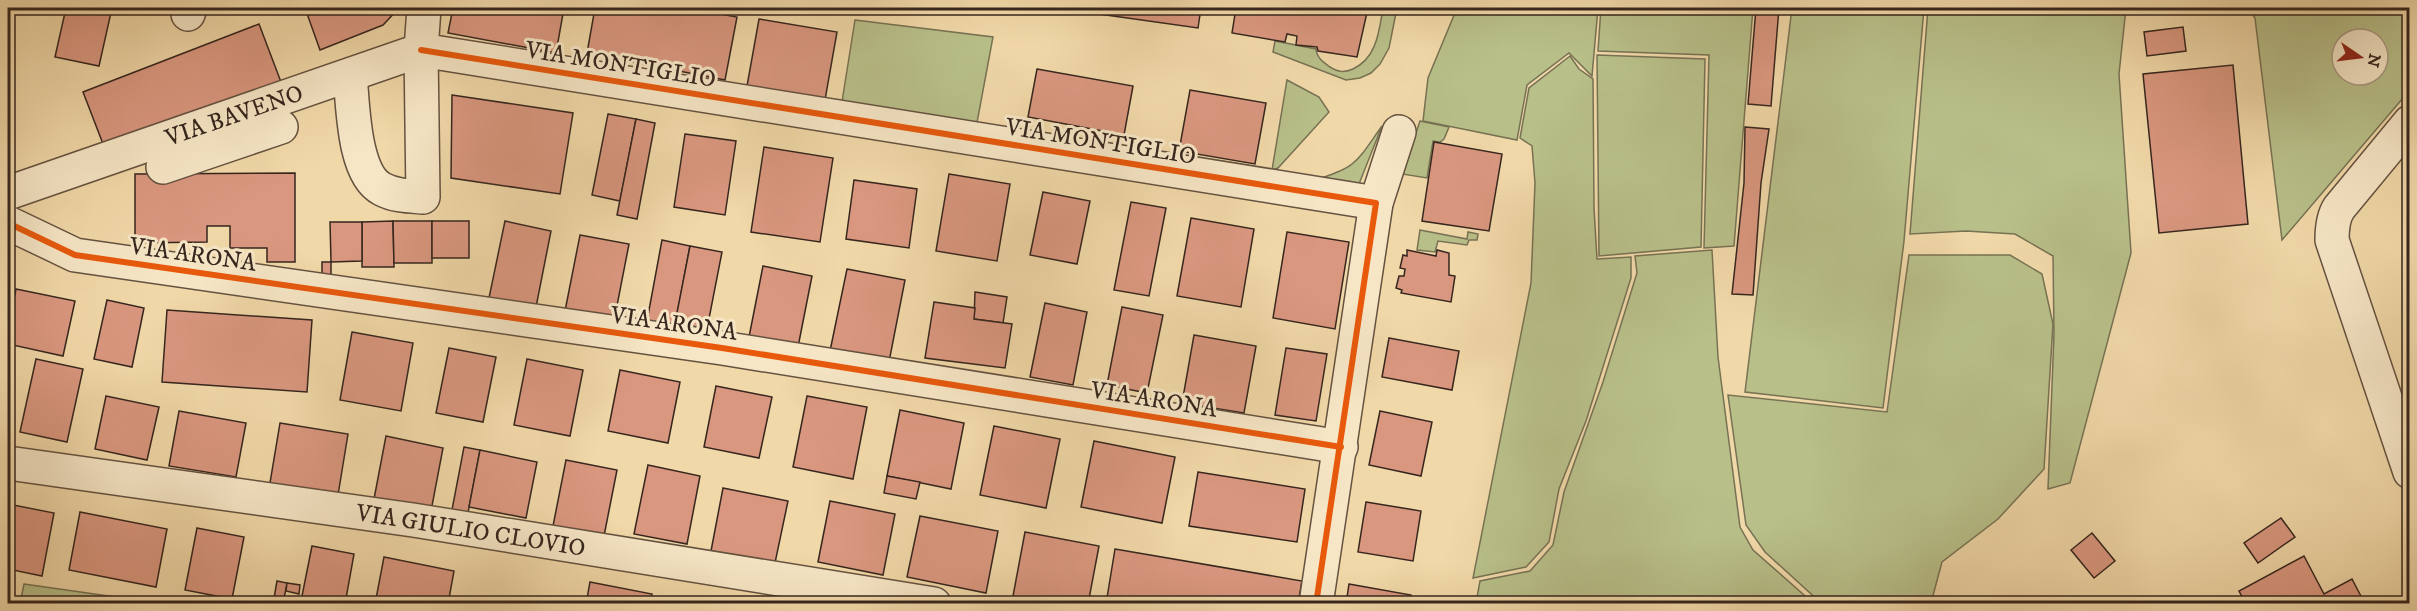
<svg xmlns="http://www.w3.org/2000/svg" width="2417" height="611" viewBox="0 0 2417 611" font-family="'IM FELL DW Pica',serif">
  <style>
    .green { fill: #b8bf89; stroke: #777254; stroke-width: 1.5; fill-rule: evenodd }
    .building { fill: #d9977f; stroke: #36261e; stroke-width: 1.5 }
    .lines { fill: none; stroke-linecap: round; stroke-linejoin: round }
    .minor-casing { stroke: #655240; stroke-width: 36 }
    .minor { stroke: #f6e6c6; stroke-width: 33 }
    .cycleway-casing { stroke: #f6e6c6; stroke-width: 10 }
    .cycleway { stroke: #e8590c; stroke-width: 6 }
    .labels { text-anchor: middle; stroke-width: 6; stroke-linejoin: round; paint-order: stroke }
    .street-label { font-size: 24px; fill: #36261e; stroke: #f6e6c6 }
  </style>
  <rect width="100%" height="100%" fill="#f1d8a8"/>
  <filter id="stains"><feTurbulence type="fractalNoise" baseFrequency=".00333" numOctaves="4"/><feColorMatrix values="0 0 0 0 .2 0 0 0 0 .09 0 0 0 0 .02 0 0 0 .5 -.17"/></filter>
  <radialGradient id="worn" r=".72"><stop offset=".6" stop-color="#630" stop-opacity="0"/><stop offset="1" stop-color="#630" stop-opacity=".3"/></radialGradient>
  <!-- green -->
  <g class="green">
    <path d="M1383,8H1397L1389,48L1380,64L1371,73L1360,78L1346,80L1273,52L1275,41L1316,49C1317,58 1323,62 1330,67C1338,72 1344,73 1353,69C1377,58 1379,31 1383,8Z"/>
    <polygon points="1457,8 1598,8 1592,76 1569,53 1527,85 1517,140 1423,121 1428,78"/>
    <polygon points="1601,8 1753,8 1734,246 1704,248 1709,55 1598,51"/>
    <polygon points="1792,8 1924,8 1904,241 1883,408 1745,392"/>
    <polygon points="1928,8 2126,8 2119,74 2131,253 2070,483 2048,489 2054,334 2053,256 2015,234 1966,231 1910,234"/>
    <path d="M2248,8H2409V91L2282,240L2255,18ZM2342,39H2378V75H2342Z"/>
    <polygon points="855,20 993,37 976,128 841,108"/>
    <polygon points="1597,55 1705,59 1701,247 1599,256"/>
    <polygon points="1570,56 1579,69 1593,79 1594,208 1597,259 1631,257 1631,278 1586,421 1559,489 1549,542 1526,567 1473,578 1531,283 1535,183 1532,146 1520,138 1529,88"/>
    <polygon points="1287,80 1319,97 1329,112 1278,168 1272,170"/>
    <polygon points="1420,121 1449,127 1444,139 1440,142 1433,141 1427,178 1402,174"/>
    <path d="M1382,126L1359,184L1315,180C1358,167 1357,161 1382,126Z"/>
    <polygon points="1420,230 1467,239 1468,232 1478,234 1477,240 1469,240 1467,245 1438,241 1435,252 1417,250"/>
    <polygon points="1712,250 1718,357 1740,527 1753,550 1813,603 1476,603 1480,581 1530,571 1553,545 1564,492 1603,382 1637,273 1635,256"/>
    <polygon points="1909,255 2010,255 2042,274 2053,324 2044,469 1998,519 1942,562 1931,603 1821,603 1765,552 1746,525 1728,395 1887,412"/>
    <polygon points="24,584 158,603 20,603"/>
  </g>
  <!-- building -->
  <g class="building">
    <polygon points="66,8 112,8 99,66 55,57"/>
    <polygon points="305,8 399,8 383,25 320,50"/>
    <polygon points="453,8 564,8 556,53 448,33"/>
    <polygon points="595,8 686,8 737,17 725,80 587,53"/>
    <polygon points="1078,8 1201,8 1198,28 1078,11"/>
    <polygon points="1236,8 1368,8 1357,57 1318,51 1317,47 1296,45 1297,36 1287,34 1285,42 1232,33"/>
    <polygon points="1756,8 1779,8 1771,106 1748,104"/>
    <polygon points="759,19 837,32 825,100 747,86"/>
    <polygon points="259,24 281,82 105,149 83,92"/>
    <polygon points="2183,27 2186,51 2147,56 2144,32"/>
    <polygon points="2233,65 2248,224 2159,233 2143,74"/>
    <polygon points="1037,69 1133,86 1124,135 1028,117"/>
    <polygon points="1190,90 1266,103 1255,164 1179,151"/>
    <polygon points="452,95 573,113 560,194 451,178"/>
    <polygon points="608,114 636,119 620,201 592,195"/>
    <polygon points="636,119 655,123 637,219 617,215"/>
    <polygon points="1745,127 1769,129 1761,183 1753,295 1732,294 1744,183"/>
    <polygon points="685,134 736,141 725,215 674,207"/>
    <polygon points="1434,142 1502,154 1489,231 1422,221"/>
    <polygon points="764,147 833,158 820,242 751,232"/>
    <polygon points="295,173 295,262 267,262 267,248 230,248 230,226 207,226 207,242 135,243 135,174"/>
    <polygon points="949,174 1010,184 997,261 936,251"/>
    <polygon points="854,180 917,189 909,248 846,239"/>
    <polygon points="1043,192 1090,201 1077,264 1030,255"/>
    <polygon points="1131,202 1166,208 1149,296 1114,290"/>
    <polygon points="1191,218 1254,229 1241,307 1177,296"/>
    <polygon points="393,221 394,267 362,267 362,222"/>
    <polygon points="393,221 432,221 432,263 394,263"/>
    <rect x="432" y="221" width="37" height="37"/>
    <polygon points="505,221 551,231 536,307 489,298"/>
    <polygon points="330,222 362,222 362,261 331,262"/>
    <polygon points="1287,232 1349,242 1335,329 1273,318"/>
    <polygon points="580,235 629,244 614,321 565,311"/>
    <polygon points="662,240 690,246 675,326 647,321"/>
    <polygon points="690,246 722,252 707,329 675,323"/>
    <polygon points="1407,250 1436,256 1437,250 1449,253 1449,275 1455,276 1451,302 1401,293 1402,290 1396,288 1399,276 1404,276 1405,269 1400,268 1403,255 1407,256"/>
    <rect x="322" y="262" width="9" height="17"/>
    <polygon points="763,266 812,276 798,347 749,337"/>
    <polygon points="847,269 905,280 889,362 830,351"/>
    <polygon points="16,289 75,301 63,356 8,344 8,329"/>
    <polygon points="975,292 1007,297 1003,323 974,319"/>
    <polygon points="107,300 144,308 132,367 94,359"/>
    <polygon points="934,302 975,308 974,319 1012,324 1005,368 925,358"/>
    <polygon points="1045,303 1087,312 1073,385 1030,377"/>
    <polygon points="1122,307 1163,315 1147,393 1107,385"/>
    <polygon points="167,310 312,320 307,392 162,382"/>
    <polygon points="352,332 413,343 401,411 340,400"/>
    <polygon points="1194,335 1256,346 1244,413 1182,403"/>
    <polygon points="1389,338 1459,351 1452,390 1382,377"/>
    <polygon points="449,348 496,357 483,422 436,413"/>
    <polygon points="1286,348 1327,354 1316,421 1275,415"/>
    <polygon points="36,359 83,369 67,442 20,432"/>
    <polygon points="527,359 583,370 570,436 514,425"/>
    <polygon points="620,370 680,382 668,443 608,431"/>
    <polygon points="716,386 772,397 759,458 704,447"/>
    <polygon points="106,396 159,407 147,460 95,449"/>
    <polygon points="807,396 867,407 853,479 793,467"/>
    <polygon points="900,410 964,423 951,489 887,476"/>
    <polygon points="179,411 246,423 236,477 169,466"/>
    <polygon points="1380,411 1432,422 1421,476 1369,465"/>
    <polygon points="280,423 348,434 338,495 270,483"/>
    <polygon points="994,426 1060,439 1046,508 980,495"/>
    <polygon points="386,436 443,448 431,511 374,499"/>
    <polygon points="1094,441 1175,457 1162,523 1081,507"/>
    <polygon points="464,447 480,450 467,518 451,515"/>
    <polygon points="480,450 537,462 526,518 469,507"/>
    <polygon points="566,460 617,470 604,536 553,526"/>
    <polygon points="648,465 700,476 687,544 634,534"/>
    <polygon points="1198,472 1305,489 1297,542 1189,526"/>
    <polygon points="887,476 920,482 916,499 884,493"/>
    <polygon points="723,488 788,501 775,563 711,551"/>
    <polygon points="830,501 895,514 883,575 818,562"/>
    <polygon points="1366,502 1421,511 1413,561 1358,552"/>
    <polygon points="8,504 54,513 42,576 8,569"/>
    <polygon points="80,512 167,529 156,587 69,570"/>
    <polygon points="920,516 998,531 986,593 907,577"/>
    <polygon points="2281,518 2295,537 2258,563 2244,543"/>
    <polygon points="197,528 244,537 232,599 185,590"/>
    <polygon points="1025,532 1099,546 1088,604 1050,604 1013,596"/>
    <polygon points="2092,533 2115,561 2094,578 2071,550"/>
    <polygon points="312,546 354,554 345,604 316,604 301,601"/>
    <polygon points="1115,549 1302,581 1298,604 1106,604"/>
    <polygon points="2304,556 2324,594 2352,579 2365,604 2246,604 2239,591"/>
    <polygon points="384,557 454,571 448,604 375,604"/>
    <polygon points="277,581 287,583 283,604 273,604"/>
    <polygon points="590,582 652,594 651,604 586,604"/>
    <polygon points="287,583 300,585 299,594 286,591"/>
    <polygon points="1349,584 1411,595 1409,604 1346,604"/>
    <polygon points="285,597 301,601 301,604 284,604"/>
    <polygon points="686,597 718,604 685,604"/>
  </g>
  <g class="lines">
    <!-- minor casing -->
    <g class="minor-casing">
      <g id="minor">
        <polyline points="188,14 190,8"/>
        <path d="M350,75C353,104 353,174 382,189C395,196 409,196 423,197L421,50L1376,203"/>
        <path d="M2410,122L2339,208C2333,217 2332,228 2332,240L2410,472"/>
        <polyline points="163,167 281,127"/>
        <polyline points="8,193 421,50 424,8"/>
        <polyline points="8,223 75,255 722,348 1341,447"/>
        <polyline points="8,463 413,520 934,604"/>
        <polyline points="1316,604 1376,203 1399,132"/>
      </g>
    </g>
    <!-- minor -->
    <use href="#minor" class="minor"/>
    <!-- cycleway casing -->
    <g class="cycleway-casing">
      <g id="cycleway">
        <polyline points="421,50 1376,203 1316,604"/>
        <polyline points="8,223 75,255 722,348 1341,447"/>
      </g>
    </g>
    <!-- cycleway -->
    <use href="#cycleway" class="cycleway"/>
  </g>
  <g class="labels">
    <!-- street labels -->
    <g class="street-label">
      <text transform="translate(621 64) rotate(9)" y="8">VIA MONTIGLIO</text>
      <text transform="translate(234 115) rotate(-19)" y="8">VIA BAVENO</text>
      <text transform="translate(1101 141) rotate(9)" y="8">VIA MONTIGLIO</text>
      <text transform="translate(193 254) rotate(8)" y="8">VIA ARONA</text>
      <text transform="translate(674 323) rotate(8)" y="8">VIA ARONA</text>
      <text transform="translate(1154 399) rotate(9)" y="8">VIA ARONA</text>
      <text transform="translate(471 530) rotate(9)" y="8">VIA GIULIO CLOVIO</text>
    </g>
  </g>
  <!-- margin -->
  <rect width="2417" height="611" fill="none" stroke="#f1d8a8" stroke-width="30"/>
  <rect x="9" y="9" width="2399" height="593" fill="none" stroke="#36261e" stroke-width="3"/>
  <rect x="15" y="15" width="2387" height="581" fill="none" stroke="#36261e" stroke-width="1.5"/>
  <!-- north arrow -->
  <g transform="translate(2360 57) rotate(104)"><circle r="28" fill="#f6e6c6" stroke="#a99983" stroke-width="1.5"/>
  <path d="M0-4.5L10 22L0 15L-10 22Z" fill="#8f2418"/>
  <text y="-9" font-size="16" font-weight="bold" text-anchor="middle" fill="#36261e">N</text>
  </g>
  <rect width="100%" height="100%" filter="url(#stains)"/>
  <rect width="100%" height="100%" fill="url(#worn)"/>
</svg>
